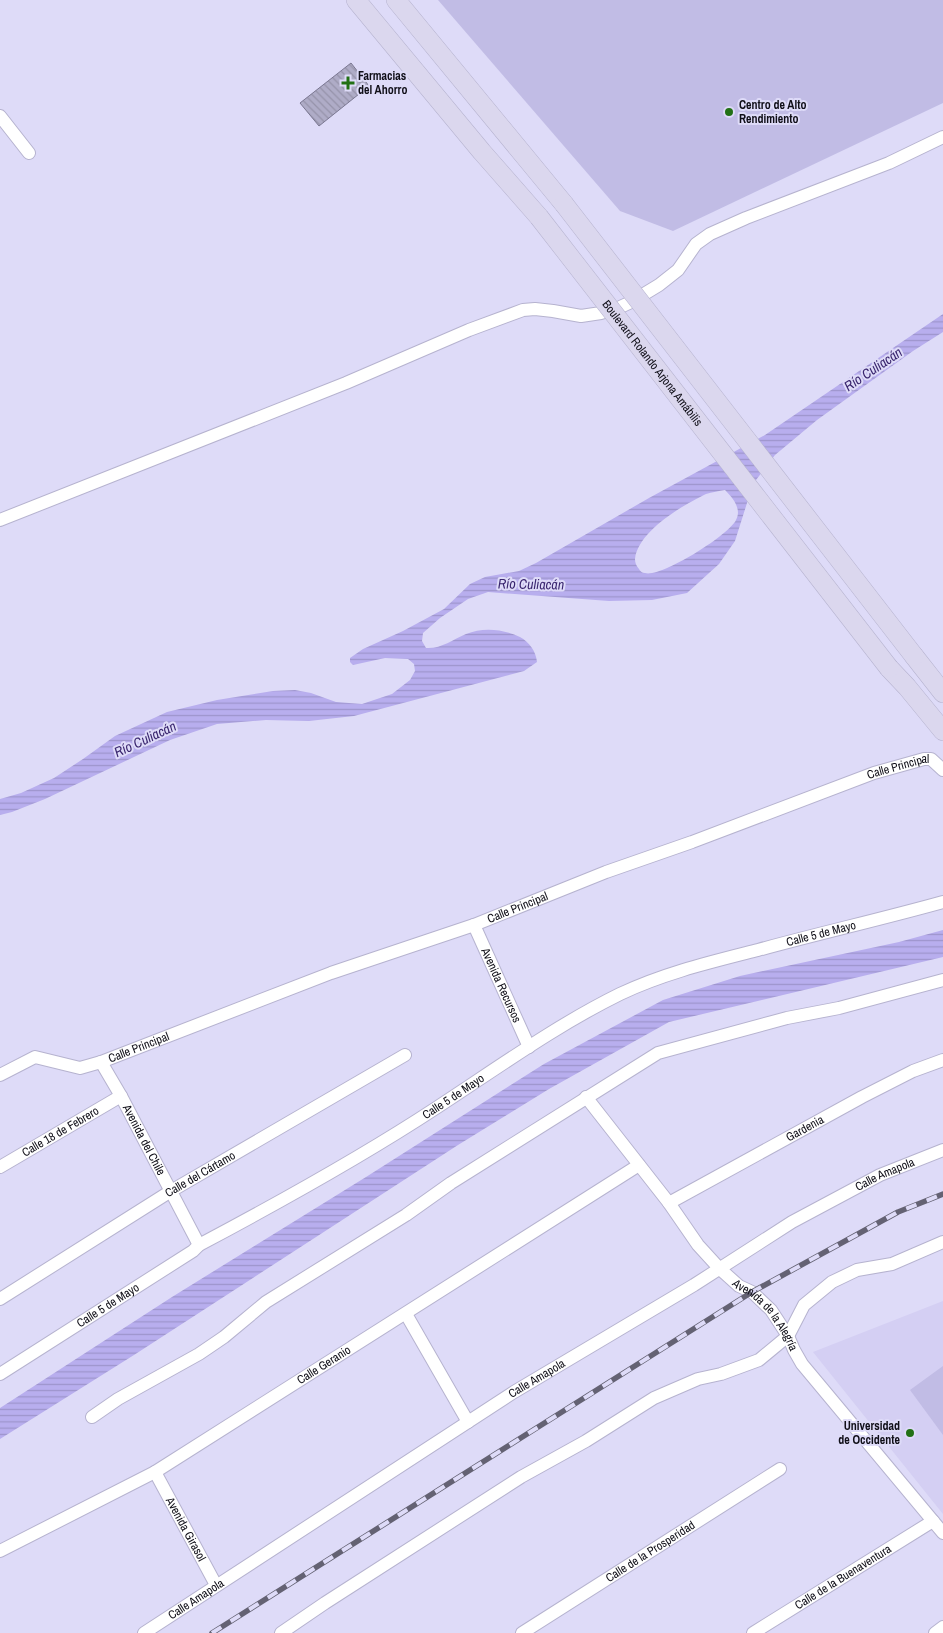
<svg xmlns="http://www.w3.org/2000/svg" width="943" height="1633" viewBox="0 0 943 1633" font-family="'Archivo Narrow',sans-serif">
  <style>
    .built { fill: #d4cff3 }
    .park { fill: #c1bce5 }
    .water { fill: url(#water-rules); fill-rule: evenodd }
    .building { fill: url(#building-back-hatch); stroke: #7a7791 }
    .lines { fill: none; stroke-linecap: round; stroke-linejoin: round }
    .street-casing { stroke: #b6b3cf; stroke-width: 14 }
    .secondary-casing { stroke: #b6b3cf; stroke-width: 20 }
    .street { stroke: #fff; stroke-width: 12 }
    .secondary { stroke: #dbd7ee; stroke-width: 19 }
    .rail-casing { stroke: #646273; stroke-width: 5.5 }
    .rail { stroke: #dedbf8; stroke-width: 4; stroke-dasharray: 11; stroke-linecap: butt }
    .secondary-bridge-casing { stroke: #b6b3cf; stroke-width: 20; stroke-linecap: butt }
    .secondary-bridge { stroke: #dbd7ee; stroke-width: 19 }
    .poi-dot { fill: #227015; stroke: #dedbf8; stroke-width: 2 }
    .labels { text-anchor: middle; stroke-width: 4; stroke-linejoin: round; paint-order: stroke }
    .poi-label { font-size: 12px; font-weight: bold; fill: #100f18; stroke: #dedbf8; text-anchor: start }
    .street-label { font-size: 12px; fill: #100f18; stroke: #dedbf8 }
    .water-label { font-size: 14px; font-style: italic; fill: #39256e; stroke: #dedbf8 }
  </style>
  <defs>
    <pattern id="water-rules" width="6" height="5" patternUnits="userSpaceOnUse" patternTransform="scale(1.25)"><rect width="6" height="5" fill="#b8aeee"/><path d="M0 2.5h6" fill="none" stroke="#9d94cb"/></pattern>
    <pattern id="building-back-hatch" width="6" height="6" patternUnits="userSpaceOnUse" patternTransform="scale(1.25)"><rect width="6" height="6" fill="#afacc7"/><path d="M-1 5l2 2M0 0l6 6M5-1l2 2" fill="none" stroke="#9693aa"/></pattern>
  </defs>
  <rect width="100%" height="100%" fill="#dedbf8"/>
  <!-- built -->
  <polygon class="built" points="943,1301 943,1514 813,1352"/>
  <!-- park -->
  <g class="park">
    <polygon points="438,0 943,0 943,103 673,231 620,211"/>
    <polygon points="943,1366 943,1435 910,1390"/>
  </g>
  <!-- water -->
  <g class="water">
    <path d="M943,314V332L913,351L817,420L775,455L753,484L735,541L719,564L687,593L652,600L609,601L488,592L468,599L440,618L423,633L422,641L426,648C441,649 452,640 466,634C483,627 503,629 520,637C529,642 536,651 537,662L524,671L354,716L309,721L266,720L217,724L170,740L45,799L12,812L0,815V799L21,793L54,778L83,759L115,736L167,712L217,700L273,691L295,690L311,693L336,702L362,704L392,694L410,680L415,671L414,664L408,659L385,658L353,665L350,662V658L363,649L403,631L444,609L470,584L485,577L519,571L536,563L649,498L765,435ZM725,490C733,498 742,509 736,520C729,535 661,578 645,573C642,573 640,571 639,569C636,566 635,562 635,559C638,531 683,505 706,494C712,492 719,491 725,490Z"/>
    <polygon points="943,930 943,957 669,1022 549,1089 458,1145 134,1355 0,1439 0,1408 172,1297 366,1177 544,1064 663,1000 740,976 899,942"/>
  </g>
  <!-- building -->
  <polygon class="building" points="351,63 369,86 319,126 300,103"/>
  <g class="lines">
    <!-- street casing -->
    <g class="street-casing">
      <g id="street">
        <polyline points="0,116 29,153"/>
        <polyline points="0,520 346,383 469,330 523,310 535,309 553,311 581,316 601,313 616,309 631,302 659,285 678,270 696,244 710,234 746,218 889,163 943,137"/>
        <path id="s1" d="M474,925L529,1047"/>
        <path id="s2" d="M101,1062L121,1096L199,1245"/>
        <path id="s3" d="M0,1075L35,1057L80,1068L101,1062L331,973L474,925L606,872L692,842L874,773L924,759H931L943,770"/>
        <path id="s4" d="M586,1097L669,1203L698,1245L719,1268L739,1286L752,1292L771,1310L788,1336L794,1350L802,1364L943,1533"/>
        <path id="s5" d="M0,1167L121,1096"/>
        <path id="s6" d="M669,1203L862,1097L913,1071L943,1060"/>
        <path id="s7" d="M0,1299L171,1191L405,1055"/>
        <polyline points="406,1314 468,1422"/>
        <path id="s8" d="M0,1374L193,1251L199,1245C280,1202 360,1158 436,1108C496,1069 555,1026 620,994C664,973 711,962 758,950C820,933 882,919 943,902"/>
        <polyline points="92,1417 118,1399 199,1354 224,1337 266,1302 406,1215 451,1183 658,1053 787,1018 839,1008 943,980"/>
        <path id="s9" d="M155,1472L216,1585"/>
        <path id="s10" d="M0,1551L155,1472L639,1165"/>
        <path id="s11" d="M144,1633L514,1392L694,1285L792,1222L880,1175L943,1150"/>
        <polyline points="281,1633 325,1603 521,1477 586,1441 654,1398 698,1379 721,1374 759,1360 788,1336 804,1305 832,1282 857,1270 892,1264 943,1242"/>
        <path id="s12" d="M522,1633L780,1469"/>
        <path id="s13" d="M753,1633L933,1521"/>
        <polyline points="935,1633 943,1627"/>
      </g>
    </g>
    <!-- secondary casing -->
    <g class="secondary-casing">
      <g id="secondary">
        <polyline points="356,0 482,152 539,217"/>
        <polyline points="396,0 564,204"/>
        <polyline points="914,656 943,693"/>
        <polyline points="889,668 907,687 943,731"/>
      </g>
    </g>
    <!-- street -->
    <use href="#street" class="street"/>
    <!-- secondary -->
    <use href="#secondary" class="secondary"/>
    <!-- rail casing -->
    <g class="rail-casing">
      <polyline id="rail" points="212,1633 752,1292 898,1212 943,1194"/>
    </g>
    <!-- rail -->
    <use href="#rail" class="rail"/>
    <!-- secondary-bridge casing -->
    <g class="secondary-bridge-casing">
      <g id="secondary-bridge">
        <polyline points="564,204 914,656"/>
        <path id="s14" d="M539,217L889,668"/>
      </g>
    </g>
    <!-- secondary-bridge -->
    <use href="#secondary-bridge" class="secondary-bridge"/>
  </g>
  <!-- markers -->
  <g class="poi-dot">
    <path d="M345.5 75.5h5v5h5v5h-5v5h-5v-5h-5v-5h5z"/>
    <circle cx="729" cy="112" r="5"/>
    <circle cx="910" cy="1433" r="5"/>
  </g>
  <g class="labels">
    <!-- poi labels -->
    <g class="poi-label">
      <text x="358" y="80">Farmacias<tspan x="358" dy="14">del Ahorro</tspan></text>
      <text x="739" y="109">Centro de Alto<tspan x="739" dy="14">Rendimiento</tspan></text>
      <text x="900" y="1430" text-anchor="end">Universidad<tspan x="900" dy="14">de Occidente</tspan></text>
    </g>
    <!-- street labels -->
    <g class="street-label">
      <text dy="4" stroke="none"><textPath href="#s14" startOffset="185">Boulevard Rolando Arjona Amábilis</textPath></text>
      <text dy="4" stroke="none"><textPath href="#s3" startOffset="958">Calle Principal</textPath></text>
      <text dy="4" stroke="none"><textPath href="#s3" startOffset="552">Calle Principal</textPath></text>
      <text dy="4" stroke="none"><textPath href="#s8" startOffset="938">Calle 5 de Mayo</textPath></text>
      <text dy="4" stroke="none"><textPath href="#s1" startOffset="66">Avenida Recursos</textPath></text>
      <text dy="4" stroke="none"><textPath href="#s3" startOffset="148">Calle Principal</textPath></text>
      <text dy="4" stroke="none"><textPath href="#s8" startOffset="532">Calle 5 de Mayo</textPath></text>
      <text dy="4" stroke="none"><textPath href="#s6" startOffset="155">Gardenia</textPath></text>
      <text dy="4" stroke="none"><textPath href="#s5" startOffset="70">Calle 18 de Febrero</textPath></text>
      <text dy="4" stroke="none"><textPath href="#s2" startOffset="89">Avenida del Chile</textPath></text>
      <text dy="4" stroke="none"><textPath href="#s7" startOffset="236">Calle del Cártamo</textPath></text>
      <text dy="4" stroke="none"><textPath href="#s11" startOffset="872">Calle Amapola</textPath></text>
      <text dy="4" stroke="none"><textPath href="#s8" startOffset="128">Calle 5 de Mayo</textPath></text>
      <text dy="4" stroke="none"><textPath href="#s4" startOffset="284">Avenida de la Alegría</textPath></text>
      <text dy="4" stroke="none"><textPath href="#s10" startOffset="374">Calle Geranio</textPath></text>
      <text dy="4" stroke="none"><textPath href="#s11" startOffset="468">Calle Amapola</textPath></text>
      <text dy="4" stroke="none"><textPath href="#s9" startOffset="65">Avenida Girasol</textPath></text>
      <text dy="4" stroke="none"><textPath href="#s12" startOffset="152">Calle de la Prosperidad</textPath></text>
      <text dy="4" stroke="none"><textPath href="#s13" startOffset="106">Calle de la Buenaventura</textPath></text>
      <text dy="4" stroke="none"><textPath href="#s11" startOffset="62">Calle Amapola</textPath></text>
    </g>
    <!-- water labels -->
    <g class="water-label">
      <text transform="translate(873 369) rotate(-34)" y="5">Río Culiacán</text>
      <text transform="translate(531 584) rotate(1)" y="5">Río Culiacán</text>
      <text transform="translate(145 739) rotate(-25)" y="5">Río Culiacán</text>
    </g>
  </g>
</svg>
